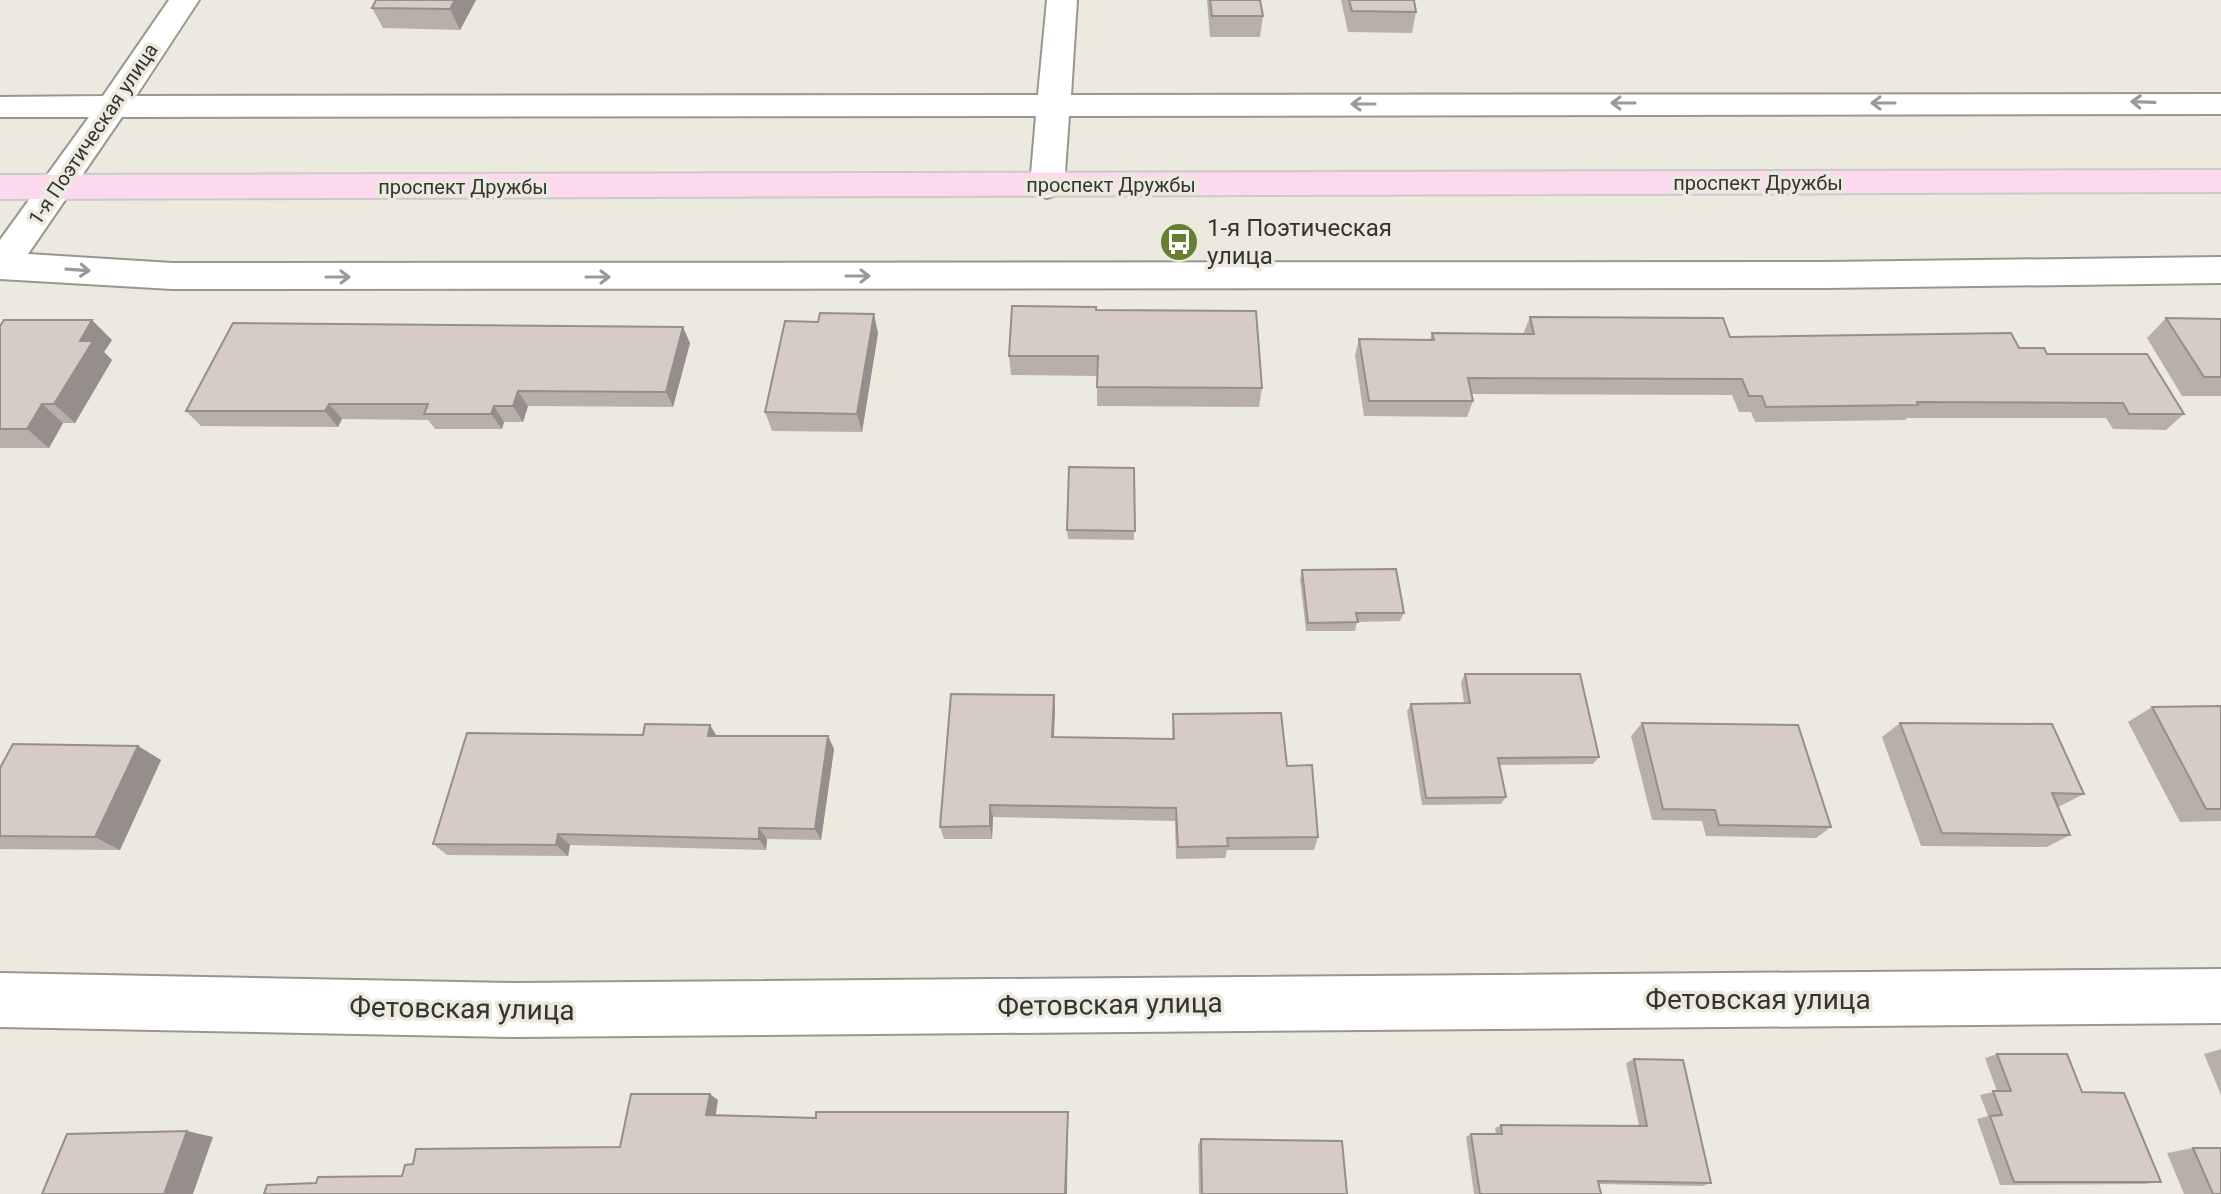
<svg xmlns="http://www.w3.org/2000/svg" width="2221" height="1194" viewBox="0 0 2221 1194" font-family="Roboto,sans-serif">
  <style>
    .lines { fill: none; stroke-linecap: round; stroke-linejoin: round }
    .minor-casing { stroke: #99978d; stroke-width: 4 }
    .major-casing { stroke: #cacac9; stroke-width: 4 }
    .minor { fill: #fff; fill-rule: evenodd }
    .major { fill: #fdd9ee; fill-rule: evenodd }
    .wall { fill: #b9afaa }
    .shaded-wall { fill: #968e8b }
    .building { fill: #d7cbc6; stroke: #968e8b; stroke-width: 2 }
    .oneway { stroke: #9a9a98 }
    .labels { text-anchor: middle; stroke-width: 7; stroke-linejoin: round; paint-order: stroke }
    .far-street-label { font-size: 20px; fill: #353430; stroke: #eceade }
    .poi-label { font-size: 24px; fill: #353430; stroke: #eceade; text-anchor: start }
    .near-street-label { font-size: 28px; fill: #353430; stroke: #eceade }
  </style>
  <rect width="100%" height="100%" fill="#eceade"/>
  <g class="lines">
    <!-- minor casing -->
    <g class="minor-casing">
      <g id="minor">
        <polygon points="169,0 199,0 136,96 1038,95 1047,0 1077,0 1071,95 2221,94 2221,114 1069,116 1064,186 1059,194 1047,198 1035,194 1030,186 1036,116 122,117 28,254 172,263 1825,262 2221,257 2221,283 1825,288 172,289 0,279 0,240 89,117 0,117 0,97 103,96"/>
        <polygon points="2221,969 2221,1023 515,1037 0,1027 0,973 515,983"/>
      </g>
    </g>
    <!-- major casing -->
    <g class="major-casing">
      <polygon id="major" points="2221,170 2221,192 0,199 0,175"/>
    </g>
    <!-- minor -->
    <use href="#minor" class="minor"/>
    <!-- major -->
    <use href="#major" class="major"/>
  </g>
  <!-- wall -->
  <g class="wall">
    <polygon points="376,0 476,0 460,30 383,28 372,8"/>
    <polygon points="1207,0 1260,0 1263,16 1260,37 1210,37"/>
    <polygon points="1341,0 1414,0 1416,12 1412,33 1348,32"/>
    <polygon points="1096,310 1262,388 1259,407 1097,406 1097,376 1011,375 1009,356"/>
    <polygon points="1530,317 1730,337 2019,348 2047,354 2184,414 2166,430 2113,429 2106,418 1907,418 1905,420 1755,422 1751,412 1739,412 1732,395 1472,394 1473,401 1467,417 1364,416 1355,355 1359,339 1430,340 1432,333 1523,334"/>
    <polygon points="2166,318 2221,319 2221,396 2182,396 2147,338"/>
    <polygon points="818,322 878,333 862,432 772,431 765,412"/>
    <polygon points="0,326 112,340 104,352 112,360 75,423 63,423 49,448 0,448"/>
    <polygon points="690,343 673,407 528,406 523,422 504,422 502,429 435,429 428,420 342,419 338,427 201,426 186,411"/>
    <polygon points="1134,468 1134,540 1068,539 1067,530"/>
    <polygon points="1302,570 1404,613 1400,621 1357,622 1355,631 1306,631 1300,579"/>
    <polygon points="1465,674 1599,757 1593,764 1500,765 1506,797 1501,804 1422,805 1407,711 1411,704 1464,703 1461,682"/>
    <polygon points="1054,695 1055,709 1054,737 1172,739 1173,714 1287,766 1318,837 1314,850 1227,850 1225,858 1176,859 1175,821 993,817 992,839 944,839 940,827"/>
    <polygon points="2221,706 2221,821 2180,822 2128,722 2152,707"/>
    <polygon points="1642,723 1831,827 1816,838 1706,836 1702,821 1652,820 1631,736"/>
    <polygon points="1900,723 2084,794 2058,807 2070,835 2047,847 1921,846 1882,737"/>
    <polygon points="717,736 828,736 834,749 821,840 767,839 766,850 570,845 568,856 447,855 433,844"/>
    <polygon points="138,746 161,760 120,850 0,849 0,768"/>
    <polygon points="2221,1049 2221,1095 2204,1054"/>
    <polygon points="1997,1054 2082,1092 2161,1182 2145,1184 2000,1185 1977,1119 1988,1116 1980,1095 1997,1091 1985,1058"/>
    <polygon points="1634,1059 1711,1183 1702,1186 1599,1184 1601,1194 1474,1194 1466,1137 1471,1134 1496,1134 1495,1128 1501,1125 1639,1126 1626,1063"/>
    <polygon points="1201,1139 1347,1194 1199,1194 1198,1145"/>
    <polygon points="2193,1148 2221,1194 2184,1194 2167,1153"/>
  </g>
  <!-- shaded-wall -->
  <g class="shaded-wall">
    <polygon points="455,0 476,0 460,30 450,9"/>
    <polygon points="874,314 878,333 862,432 857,414"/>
    <polygon points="92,320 112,340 104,352 112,360 75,423 54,404 80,341"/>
    <polygon points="683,327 690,343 673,407 666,392"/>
    <polygon points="518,391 528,406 523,422 513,406"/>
    <polygon points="42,404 63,423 49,448 27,429"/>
    <polygon points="329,404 342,419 338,427 325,411"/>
    <polygon points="494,406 504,422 502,429 491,414"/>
    <polygon points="1054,695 1055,709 1053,751 1052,737"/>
    <polygon points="710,725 718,738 708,736"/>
    <polygon points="828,736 834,749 821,840 815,829"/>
    <polygon points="138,746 161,760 120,850 95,837"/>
    <polygon points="990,805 993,817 992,839 990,826"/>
    <polygon points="759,828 767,839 766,850 759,839"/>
    <polygon points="558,834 570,845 568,856 556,845"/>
    <polygon points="710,1094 718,1100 715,1120 706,1115"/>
    <polygon points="1068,1112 1067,1194 1065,1194"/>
    <polygon points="187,1131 213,1137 193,1194 164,1194"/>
  </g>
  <!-- building -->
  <g class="building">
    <polygon points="376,0 455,0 450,9 372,8"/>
    <polygon points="1210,0 1260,0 1263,16 1212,16"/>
    <polygon points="1349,0 1414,0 1416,12 1352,11"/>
    <polygon points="1012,306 1096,307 1096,310 1256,311 1262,388 1097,387 1098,356 1009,356"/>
    <polygon points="820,313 874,314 857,414 765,412 785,321 818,322"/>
    <polygon points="1530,317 1723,318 1730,337 2011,333 2019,348 2044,348 2047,354 2147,354 2184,414 2129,414 2123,403 1917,402 1918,405 1766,407 1762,396 1749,396 1742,379 1468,378 1473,401 1369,401 1359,339 1434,340 1432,333 1534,334"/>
    <polygon points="2166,318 2221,319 2221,377 2204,377"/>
    <polygon points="4,320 92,320 80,341 93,341 54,404 42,404 27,429 0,429 0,326"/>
    <polygon points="233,323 683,327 666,392 518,391 513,406 494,406 491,414 424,414 428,404 329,404 325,411 186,411"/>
    <polygon points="1069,467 1134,468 1135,531 1067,530"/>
    <polygon points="1396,569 1404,613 1356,613 1358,622 1308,623 1302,570"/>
    <polygon points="1465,674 1580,674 1599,757 1498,758 1506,797 1426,798 1411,704 1470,703"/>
    <polygon points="951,694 1054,695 1052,737 1174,739 1173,714 1281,713 1287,766 1312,765 1318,837 1227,838 1228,846 1178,847 1176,808 990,805 990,826 940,827"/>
    <polygon points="2221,706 2221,809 2206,809 2152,707"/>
    <polygon points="1642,723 1798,725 1831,827 1719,825 1715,810 1663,809"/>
    <polygon points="1900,723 2052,724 2084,794 2052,793 2070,835 1942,833"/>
    <polygon points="645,724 710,725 708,736 828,736 815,829 759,828 759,839 558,834 556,845 433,844 467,733 643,735"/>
    <polygon points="13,744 138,746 95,837 0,836 0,768"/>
    <polygon points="1997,1054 2067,1054 2082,1092 2124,1093 2161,1182 2014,1182 1990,1116 2002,1115 1993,1091 2011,1091"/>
    <polygon points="1634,1059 1683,1060 1711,1183 1598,1181 1601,1194 1480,1194 1471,1134 1502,1134 1501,1125 1647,1126"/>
    <polygon points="631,1094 710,1094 706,1115 816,1118 816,1112 1068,1112 1065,1194 264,1194 267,1185 316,1183 318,1177 402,1176 405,1165 413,1164 416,1149 620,1147"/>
    <polygon points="187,1131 164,1194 42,1194 67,1134"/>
    <polygon points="1201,1139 1342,1141 1347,1194 1202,1194"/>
    <polygon points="2193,1148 2221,1148 2221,1194 2213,1194"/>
  </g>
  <!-- one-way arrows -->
  <defs><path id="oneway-shaft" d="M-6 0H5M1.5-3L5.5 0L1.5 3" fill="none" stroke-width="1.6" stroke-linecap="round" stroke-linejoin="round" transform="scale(2)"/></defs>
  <g class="oneway">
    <use href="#oneway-shaft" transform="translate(2143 102) rotate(-178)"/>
    <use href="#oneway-shaft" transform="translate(1623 103) rotate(180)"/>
    <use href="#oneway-shaft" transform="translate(1883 103) rotate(180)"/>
    <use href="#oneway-shaft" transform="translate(1363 104) rotate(180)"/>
    <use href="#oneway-shaft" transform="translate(78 270) rotate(4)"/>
    <use href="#oneway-shaft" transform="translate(858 276)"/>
    <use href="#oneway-shaft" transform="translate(338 277)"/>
    <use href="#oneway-shaft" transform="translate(598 277)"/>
  </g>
  <!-- icons -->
  <defs>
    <g id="bus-disc" transform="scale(2)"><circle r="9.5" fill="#668033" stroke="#eceade"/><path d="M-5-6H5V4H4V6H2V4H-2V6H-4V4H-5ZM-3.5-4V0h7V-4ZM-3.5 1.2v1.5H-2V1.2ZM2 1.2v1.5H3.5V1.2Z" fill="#fff"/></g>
  </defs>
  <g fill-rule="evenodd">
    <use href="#bus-disc" x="1179" y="242"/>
  </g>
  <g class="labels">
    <!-- far-street labels -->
    <g class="far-street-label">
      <text transform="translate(93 134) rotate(-56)" y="7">1-я Поэтическая улица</text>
      <text x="1758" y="190">проспект Дружбы</text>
      <text x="1111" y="192">проспект Дружбы</text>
      <text x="463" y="194">проспект Дружбы</text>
    </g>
    <!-- poi labels -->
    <g class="poi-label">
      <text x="1207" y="236">1-я Поэтическая<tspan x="1207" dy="28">улица</tspan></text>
    </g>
    <!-- near-street labels -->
    <g class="near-street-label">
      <text x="1758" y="1009">Фетовская улица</text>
      <text transform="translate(1110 1004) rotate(-1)" y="10">Фетовская улица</text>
      <text transform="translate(462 1008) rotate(1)" y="10">Фетовская улица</text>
    </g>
  </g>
</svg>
